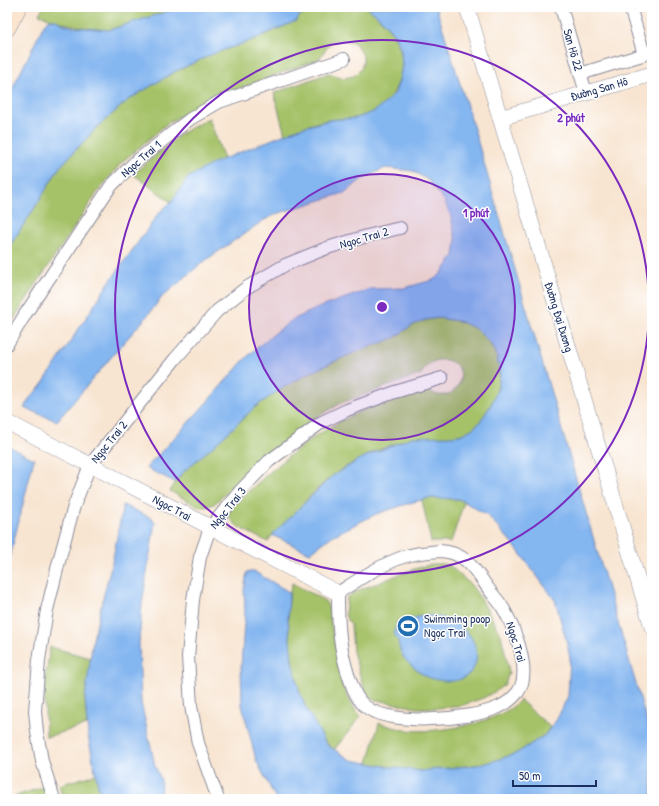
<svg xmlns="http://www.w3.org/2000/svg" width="659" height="806" viewBox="0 0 659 806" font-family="'Patrick Hand',sans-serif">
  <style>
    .green { fill: #a6c269; stroke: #607864 }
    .water { fill: #84b6f0; stroke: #5072a7 }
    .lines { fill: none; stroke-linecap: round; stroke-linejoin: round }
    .minor-casing { stroke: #8a8a98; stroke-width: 14 }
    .tertiary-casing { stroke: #8a8a98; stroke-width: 16 }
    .secondary-casing { stroke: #8a8a98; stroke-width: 18 }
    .minor { stroke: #fff; stroke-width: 12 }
    .tertiary { stroke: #fff; stroke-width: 15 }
    .secondary { stroke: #fbe5cf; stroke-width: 17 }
    .ring { fill: none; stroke: #7b2cbf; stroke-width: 2 }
    .labels { text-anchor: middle; stroke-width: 3; stroke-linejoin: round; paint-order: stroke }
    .street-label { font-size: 12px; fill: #1b2f5e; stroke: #fff }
    .poi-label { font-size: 12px; fill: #1b2f5e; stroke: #fff; text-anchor: start }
    .centre { fill: #7b2cbf; stroke: #fff; stroke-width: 2 }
    .ring-label { font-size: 12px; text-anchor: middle; font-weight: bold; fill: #7b2cbf; stroke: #fff; stroke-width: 3; stroke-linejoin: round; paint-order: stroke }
  </style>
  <rect width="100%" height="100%" fill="#fff"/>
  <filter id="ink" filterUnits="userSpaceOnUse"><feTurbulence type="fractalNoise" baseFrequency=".025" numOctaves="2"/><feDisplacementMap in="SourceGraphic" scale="8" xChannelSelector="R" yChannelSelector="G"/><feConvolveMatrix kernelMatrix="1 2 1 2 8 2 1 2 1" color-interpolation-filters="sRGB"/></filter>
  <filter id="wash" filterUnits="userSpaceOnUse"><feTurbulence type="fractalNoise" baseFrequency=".012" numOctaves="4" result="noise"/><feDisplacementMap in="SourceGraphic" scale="16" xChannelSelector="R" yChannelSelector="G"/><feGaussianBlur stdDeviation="0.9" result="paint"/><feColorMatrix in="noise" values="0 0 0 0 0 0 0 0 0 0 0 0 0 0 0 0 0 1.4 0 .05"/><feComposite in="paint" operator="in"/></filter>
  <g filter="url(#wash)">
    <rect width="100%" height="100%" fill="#f8e5d1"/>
    <!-- green -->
    <g class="green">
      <path d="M43,7H181L109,30C84,29 62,24 39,14Z"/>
      <path d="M313,7H367C387,24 406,43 401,71C397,96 381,113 356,118C347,120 337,118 328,120C313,123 299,128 285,135L274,93L329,73L344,78L354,76L361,69L363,62V55L355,43L342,40L331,42L319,59L219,96L169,122L122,162L96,194L7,329V250L37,204L59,168L95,129L128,100L174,72L215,53L245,43L296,21L300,15Z"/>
      <polygon points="209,118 224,159 189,177 171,202 133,174 182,133"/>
      <path d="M438,318C450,320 466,321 476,329C502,349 506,382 488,409C484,416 480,423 473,428C458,440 438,436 420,437C413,437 404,440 397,443C375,450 348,464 330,478C309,495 292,517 272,535L268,542C259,537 231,526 229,516C228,515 229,511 229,509C272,470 314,429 369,408C381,404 394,400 407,397C412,395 419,392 424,391C432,391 436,397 445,395C451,394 456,390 459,384C469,361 434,348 421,374L341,403L310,421L268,455L214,504L206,507H199L170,491L182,473L219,441L255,407L284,387L307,374L353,353L394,338L411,326L425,320Z"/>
      <polygon points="429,498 459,499 464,502 451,542 431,542 422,500"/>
      <path d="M434,564H443L449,565L471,585L481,599L501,635L508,665L509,673L505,684L496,691L483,698L463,705L438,708H417L372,699L364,689L353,652L351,625L347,620L345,613L347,597C360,588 368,587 381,582C399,574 415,568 434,564Z"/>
      <path d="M292,583L325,601L328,606L342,685L356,712L361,716L334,750C326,744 322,736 317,728C313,721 309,714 305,707C292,679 283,612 292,583Z"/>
      <polygon points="50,647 91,658 85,699 87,725 46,737 44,688"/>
      <path d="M520,700L550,727L545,735L517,753L491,762L476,765L421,771L390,767L368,763L379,723C388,725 397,729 406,730C436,734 501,723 520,700Z"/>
      <polygon points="96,774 100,796 105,799 63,799 59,785"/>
      <polygon points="43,787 47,799 7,799"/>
    </g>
    <!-- water -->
    <g class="water">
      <polygon points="181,7 313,7 300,15 296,21 245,43 215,53 174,72 128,100 95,129 59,168 37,204 7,250 7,99 45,23 50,19 56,20 66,25 73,27 109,30"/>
      <polygon points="367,7 436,7 472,122 652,739 652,799 276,799 256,760 242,705 241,667 245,610 244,590 247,572 255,572 289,592 288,618 292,661 299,690 305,706 327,745 351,760 390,767 421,771 476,765 491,762 517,753 545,735 557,719 568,696 570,658 566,639 555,600 513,544 487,515 459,499 429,498 410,503 376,514 332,536 310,553 272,535 331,477 362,458 412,437 450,436 460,435 472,429 480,422 491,405 498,388 500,375 497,357 491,344 475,328 458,321 438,318 425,320 411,326 394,338 353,353 307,374 284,387 255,407 219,441 182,473 175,482 146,468 200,410 244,360 261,344 292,320 320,307 371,289 404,288 433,280 441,274 454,256 456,240 451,217 444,200 428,180 413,171 385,168 362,179 350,189 344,193 279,213 264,220 203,262 162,297 143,321 125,341 57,421 24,408 29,399 42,385 108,284 159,213 171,202 189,177 216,162 300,128 330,120 357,118 373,112 384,104 395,93 400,77 402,66 401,50 394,34 381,19"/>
      <polygon points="7,447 10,447 34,459 7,569"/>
      <polygon points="123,505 149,517 155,522 142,604 139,643 141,702 155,766 161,780 160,799 105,799 100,796 88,735 85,699 93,639 113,558"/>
      <path d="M424,615C439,616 452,619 464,629C486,649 479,684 445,681C434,680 425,677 417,670C406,662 399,654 398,640C392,634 395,629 398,621L403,619L408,620Z"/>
    </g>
  </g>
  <g filter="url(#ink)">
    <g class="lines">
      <!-- minor casing -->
      <g class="minor-casing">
        <g id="minor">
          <polyline points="561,7 586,93"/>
          <polyline points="630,7 644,54"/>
          <polyline points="580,74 652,52"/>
          <polyline points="7,344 26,313 110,187 134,163 190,119 219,102 344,59"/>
          <path d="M440,551C470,552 478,577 495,597C507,611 513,628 519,645C523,660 527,679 518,692C513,698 506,704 499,707C471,720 380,729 360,701C354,694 352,685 349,677C339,648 338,623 338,593C358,580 380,565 403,557C415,553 427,552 440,551Z"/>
          <polyline points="54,799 42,761 37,732 35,711 39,660 47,610 60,557 74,506 90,465 175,359 217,311 246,288 285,265 327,248 367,236 400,228"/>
          <polyline points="218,799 198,743 191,706 188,657 193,600 200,557 210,528 240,491 269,461 322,422 347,410 395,392 442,378"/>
        </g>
      </g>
      <!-- tertiary casing -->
      <g class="tertiary-casing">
        <g id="tertiary">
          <polyline points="467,7 652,627"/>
          <polyline points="500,118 652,74"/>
          <polyline points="7,422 338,593"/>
        </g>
      </g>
      <!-- secondary casing -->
      <g class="secondary-casing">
        <polyline id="secondary" points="7,28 18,7"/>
      </g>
      <!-- minor -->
      <use href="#minor" class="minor"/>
      <!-- tertiary -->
      <use href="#tertiary" class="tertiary"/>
      <!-- secondary -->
      <use href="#secondary" class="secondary"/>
    </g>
  </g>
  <!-- distance rings -->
  <circle cx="382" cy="307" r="133" fill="#7b2cbf" fill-opacity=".12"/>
  <g class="ring">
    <circle cx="382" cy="307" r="133"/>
    <circle cx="382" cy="307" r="267"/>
  </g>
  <!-- icons -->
  <defs>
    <g id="stadium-disc" transform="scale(1.15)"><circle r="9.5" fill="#1f6fb2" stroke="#fff"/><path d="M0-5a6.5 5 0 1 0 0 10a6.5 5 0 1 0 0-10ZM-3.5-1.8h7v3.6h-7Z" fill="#fff"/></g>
  </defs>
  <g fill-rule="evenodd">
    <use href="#stadium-disc" x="408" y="626"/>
  </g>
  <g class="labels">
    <!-- street labels -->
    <g class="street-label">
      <text transform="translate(573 50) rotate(74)" y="4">San Hô 22</text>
      <text transform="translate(599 89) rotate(-16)" y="4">Đường San Hô</text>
      <text transform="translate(141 159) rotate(-41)" y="4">Ngọc Trai 1</text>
      <text transform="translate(364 238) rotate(-16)" y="4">Ngọc Trai 2</text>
      <text transform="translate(559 317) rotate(73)" y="4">Đường Đại Dương</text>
      <text transform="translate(109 442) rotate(-51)" y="4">Ngọc Trai 2</text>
      <text transform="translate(172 508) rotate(28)" y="4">Ngọc Trai</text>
      <text transform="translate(228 508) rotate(-51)" y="4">Ngọc Trai 3</text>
      <text transform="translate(516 642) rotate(73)" y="4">Ngọc Trai</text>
    </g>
    <!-- poi labels -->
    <g class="poi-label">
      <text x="424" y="623">Swimming poop<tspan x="424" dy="14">Ngọc Trai</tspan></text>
    </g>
  </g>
  <circle cx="382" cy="307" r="6" class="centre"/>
  <g class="ring-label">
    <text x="571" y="122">2 phút</text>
    <text x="476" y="217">1 phút</text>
  </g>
  <!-- margin -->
  <rect width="659" height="806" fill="none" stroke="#fff" stroke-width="24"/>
  <!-- scale -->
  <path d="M513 780v6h83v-6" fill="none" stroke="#1b2f5e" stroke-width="2"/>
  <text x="519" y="780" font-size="12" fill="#1b2f5e" stroke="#ffffff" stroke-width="3" paint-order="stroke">50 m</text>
</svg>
